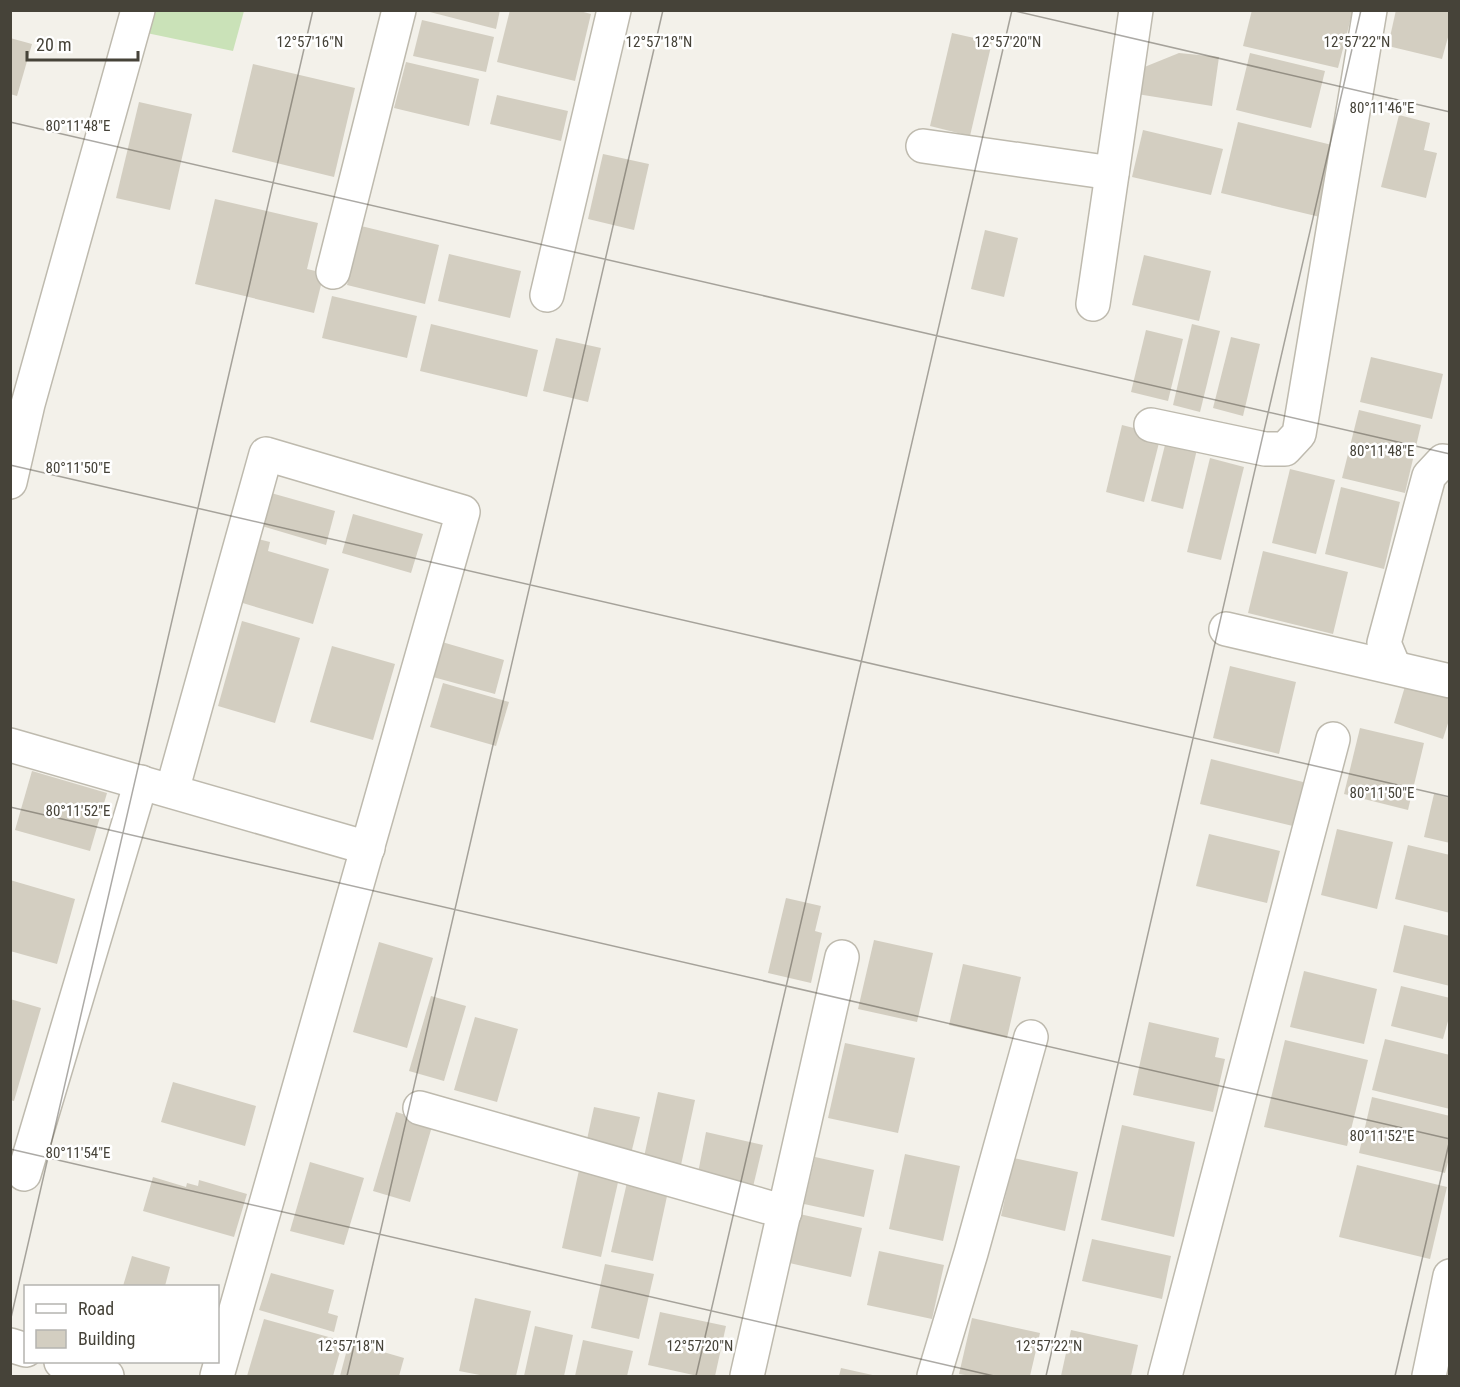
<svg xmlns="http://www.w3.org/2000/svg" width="1460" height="1387" viewBox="0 0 1460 1387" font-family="'Roboto Condensed',sans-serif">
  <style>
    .green { fill: #cae2b8 }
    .building { fill: #d3cec1 }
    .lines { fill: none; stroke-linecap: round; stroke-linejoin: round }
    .minor-casing { stroke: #bebaae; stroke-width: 36 }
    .minor { stroke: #fff; stroke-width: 33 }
    .ticks { fill: none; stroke: #464339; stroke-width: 1.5; stroke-opacity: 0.45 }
    .ticks-label { font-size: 15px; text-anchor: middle; fill: #464339; stroke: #fff; stroke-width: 5; stroke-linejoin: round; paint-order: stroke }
  </style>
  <rect width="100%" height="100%" fill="#f3f1ea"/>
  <!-- green -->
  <polygon class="green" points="143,11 244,11 233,51 137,31"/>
  <!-- building -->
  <g class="building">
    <polygon points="422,10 500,10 496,29"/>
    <polygon points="510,10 576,10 591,14 575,81 497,62"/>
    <polygon points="1252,10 1353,10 1338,68 1243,46"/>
    <polygon points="1396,10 1450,10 1450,30 1442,59 1388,46"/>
    <polygon points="422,20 494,37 486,72 413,56"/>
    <polygon points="952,33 992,42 970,136 930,126"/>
    <polygon points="10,38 32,44 17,96 10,94"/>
    <polygon points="1179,53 1219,57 1212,106 1137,94 1142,68"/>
    <polygon points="1250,53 1325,71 1311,128 1236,110"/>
    <polygon points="406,62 479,79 469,126 394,108"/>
    <polygon points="253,64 355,88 334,177 232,152"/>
    <polygon points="497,95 568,111 561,141 490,124"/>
    <polygon points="139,102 192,114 170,210 116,198"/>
    <polygon points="1399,115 1430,123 1424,150 1437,153 1426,198 1381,187"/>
    <polygon points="1238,122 1336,146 1320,217 1221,193"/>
    <polygon points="1143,130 1223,149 1211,195 1132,177"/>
    <polygon points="603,154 649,164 634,230 588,219"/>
    <polygon points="215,199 318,223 307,269 324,273 314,313 195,284"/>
    <polygon points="361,226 439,245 425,304 347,285"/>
    <polygon points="985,230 1018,238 1004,297 971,289"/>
    <polygon points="449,254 521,271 510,318 438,301"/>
    <polygon points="1144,255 1211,271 1199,321 1132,305"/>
    <polygon points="332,296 417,316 407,358 322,338"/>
    <polygon points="431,324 538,350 527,397 420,371"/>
    <polygon points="1192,324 1220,331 1200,412 1173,405"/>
    <polygon points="1146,330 1183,339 1168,401 1131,392"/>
    <polygon points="1231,337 1260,344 1243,416 1213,408"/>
    <polygon points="556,338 601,348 588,402 543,391"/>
    <polygon points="1371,357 1443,374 1432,419 1360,402"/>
    <polygon points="1359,410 1421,425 1405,493 1342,478"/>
    <polygon points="1122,425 1161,435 1144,502 1106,492"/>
    <polygon points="1167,437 1198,445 1183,509 1151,501"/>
    <polygon points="1210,458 1244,467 1221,560 1187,552"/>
    <polygon points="1290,469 1335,480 1316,554 1272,543"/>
    <polygon points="1341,487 1400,502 1384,569 1325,554"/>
    <polygon points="264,491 335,511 326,545 255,524"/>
    <polygon points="353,514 423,534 411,573 342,553"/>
    <polygon points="254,538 270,542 268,551 329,569 313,624 236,601"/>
    <polygon points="1263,551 1348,572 1333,634 1248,613"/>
    <polygon points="242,621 300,638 275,723 218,706"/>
    <polygon points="442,642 504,660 495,694 433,677"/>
    <polygon points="332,646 395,664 373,740 310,722"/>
    <polygon points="1230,666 1296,682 1279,754 1213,738"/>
    <polygon points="443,683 509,702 496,746 430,727"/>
    <polygon points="1406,683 1450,696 1450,717 1443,739 1394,723"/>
    <polygon points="1360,728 1424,743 1408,810 1344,794"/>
    <polygon points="1211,759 1307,783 1297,827 1200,804"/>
    <polygon points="32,771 107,793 90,851 15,830"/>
    <polygon points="1434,794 1450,798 1450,843 1424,837"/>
    <polygon points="1337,829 1393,842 1377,909 1321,895"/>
    <polygon points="1209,834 1280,851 1267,903 1196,886"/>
    <polygon points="1408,845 1450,855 1450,913 1395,899"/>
    <polygon points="10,880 75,899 57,964 10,951"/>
    <polygon points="786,898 821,906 815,931 822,933 811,983 768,973"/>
    <polygon points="1404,925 1450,936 1450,986 1393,972"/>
    <polygon points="874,940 933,953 917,1022 858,1009"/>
    <polygon points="379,942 433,958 407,1048 353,1032"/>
    <polygon points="963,964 1021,977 1007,1038 949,1025"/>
    <polygon points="1304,971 1377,989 1364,1044 1290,1027"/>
    <polygon points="1401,986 1450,998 1450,1014 1443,1039 1391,1026"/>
    <polygon points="431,996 466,1006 444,1081 409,1071"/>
    <polygon points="10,999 41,1008 14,1101 10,1100"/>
    <polygon points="475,1017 518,1029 497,1102 454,1090"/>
    <polygon points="1149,1022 1219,1038 1215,1057 1225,1059 1213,1112 1133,1095"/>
    <polygon points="1385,1039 1450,1055 1450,1109 1372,1090"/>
    <polygon points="1285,1040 1368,1060 1347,1146 1264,1127"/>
    <polygon points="845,1043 915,1058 898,1133 828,1118"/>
    <polygon points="173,1082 256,1106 245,1146 161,1122"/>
    <polygon points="658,1092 695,1100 681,1165 644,1157"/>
    <polygon points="1372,1097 1450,1116 1450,1155 1445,1173 1359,1153"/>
    <polygon points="594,1107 640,1117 631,1154 586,1144"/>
    <polygon points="396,1112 433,1123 410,1202 373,1191"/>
    <polygon points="1122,1125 1195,1142 1174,1237 1101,1220"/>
    <polygon points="706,1132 763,1145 752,1191 697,1178"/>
    <polygon points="905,1154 960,1166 943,1241 889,1229"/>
    <polygon points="815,1157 874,1170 864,1217 804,1204"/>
    <polygon points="1014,1158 1078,1172 1065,1231 1001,1216"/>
    <polygon points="310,1162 364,1178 344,1245 290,1231"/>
    <polygon points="1357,1165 1447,1187 1430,1259 1339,1237"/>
    <polygon points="579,1170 619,1178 601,1257 562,1248"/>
    <polygon points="153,1177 186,1187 187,1183 198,1186 199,1180 247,1194 234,1237 143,1211"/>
    <polygon points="628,1178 669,1187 653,1261 611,1252"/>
    <polygon points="795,1213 862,1228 851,1277 785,1262"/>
    <polygon points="1092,1239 1171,1256 1162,1299 1082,1281"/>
    <polygon points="879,1251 944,1265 932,1319 867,1305"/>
    <polygon points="132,1256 170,1267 165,1286 123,1286"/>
    <polygon points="605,1264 654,1274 639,1339 591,1328"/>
    <polygon points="271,1273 334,1290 328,1313 338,1316 334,1332 259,1310"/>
    <polygon points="475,1298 531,1311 516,1376 485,1376 459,1371"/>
    <polygon points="660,1312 726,1326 715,1376 698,1376 648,1365"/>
    <polygon points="972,1318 1040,1333 1030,1376 971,1376 959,1374"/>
    <polygon points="264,1319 343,1341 333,1376 247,1376"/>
    <polygon points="535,1326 573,1335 564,1376 524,1376"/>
    <polygon points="1071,1330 1138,1345 1131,1376 1061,1376"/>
    <polygon points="583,1340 633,1351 627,1376 575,1376"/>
    <polygon points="349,1342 404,1358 399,1376 340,1376"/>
    <polygon points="841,1368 877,1376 839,1376"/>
  </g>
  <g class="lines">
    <!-- minor casing -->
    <g class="minor-casing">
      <g id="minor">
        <polyline points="923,146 1112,173"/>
        <polyline points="333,272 399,10"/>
        <polyline points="547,295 614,10"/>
        <polyline points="1093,304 1136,10"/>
        <polyline points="1151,425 1265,449 1285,449 1299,434 1370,10"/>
        <polyline points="10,482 28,404 138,10"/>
        <polyline points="1226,629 1450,681"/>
        <polyline points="1394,667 1384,643 1429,476 1443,461 1450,462"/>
        <polyline points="10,745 368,848"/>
        <polyline points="172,791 266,454 463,512 217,1376"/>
        <polyline points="420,1108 785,1212"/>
        <polyline points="24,1174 141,782"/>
        <polyline points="10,1345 26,1350"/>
        <polyline points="61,1362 107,1376"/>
        <polyline points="747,1376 842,957"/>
        <polyline points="934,1376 971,1253 1031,1037"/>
        <polyline points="1165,1376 1333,739"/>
        <polyline points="1429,1376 1450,1276"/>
      </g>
    </g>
    <!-- minor -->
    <use href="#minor" class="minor"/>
  </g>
  <!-- ticks -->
  <path class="ticks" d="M1011,10L1450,112M10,122L1450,454M10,465L1450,797M10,807L1450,1139M10,1149L994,1376M10,1322L313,10M347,1376L663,10M696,1376L1012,10M1046,1376L1361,10M1395,1376L1450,1139"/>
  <g class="ticks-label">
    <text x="310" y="47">12°57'16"N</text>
    <text x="659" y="47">12°57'18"N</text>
    <text x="1008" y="47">12°57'20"N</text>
    <text x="1357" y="47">12°57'22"N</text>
    <text x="1382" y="113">80°11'46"E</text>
    <text x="78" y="131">80°11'48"E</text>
    <text x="1382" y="456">80°11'48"E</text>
    <text x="78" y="473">80°11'50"E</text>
    <text x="1382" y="798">80°11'50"E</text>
    <text x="78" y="816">80°11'52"E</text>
    <text x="1382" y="1141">80°11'52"E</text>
    <text x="78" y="1158">80°11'54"E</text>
    <text x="351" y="1351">12°57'18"N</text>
    <text x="700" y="1351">12°57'20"N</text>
    <text x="1049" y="1351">12°57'22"N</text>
  </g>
  <!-- border -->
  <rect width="1460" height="1387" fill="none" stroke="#464339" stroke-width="24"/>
  <!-- legend -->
  <rect x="24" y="1285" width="195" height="78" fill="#ffffff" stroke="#b5b4b0" stroke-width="1.5"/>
  <rect x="36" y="1304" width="30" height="9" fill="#ffffff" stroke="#b5b4b0" stroke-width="1.5"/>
  <text x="78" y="1315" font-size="18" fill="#464339">Road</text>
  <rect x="36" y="1330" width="30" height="18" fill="#d3cec1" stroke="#b5b4b0" stroke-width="1.5"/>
  <text x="78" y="1345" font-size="18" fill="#464339">Building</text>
  <!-- scale -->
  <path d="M27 51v9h111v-9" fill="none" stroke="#464339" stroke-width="3"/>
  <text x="36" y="51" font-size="18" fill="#464339" stroke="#ffffff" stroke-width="4.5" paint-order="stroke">20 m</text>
</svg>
